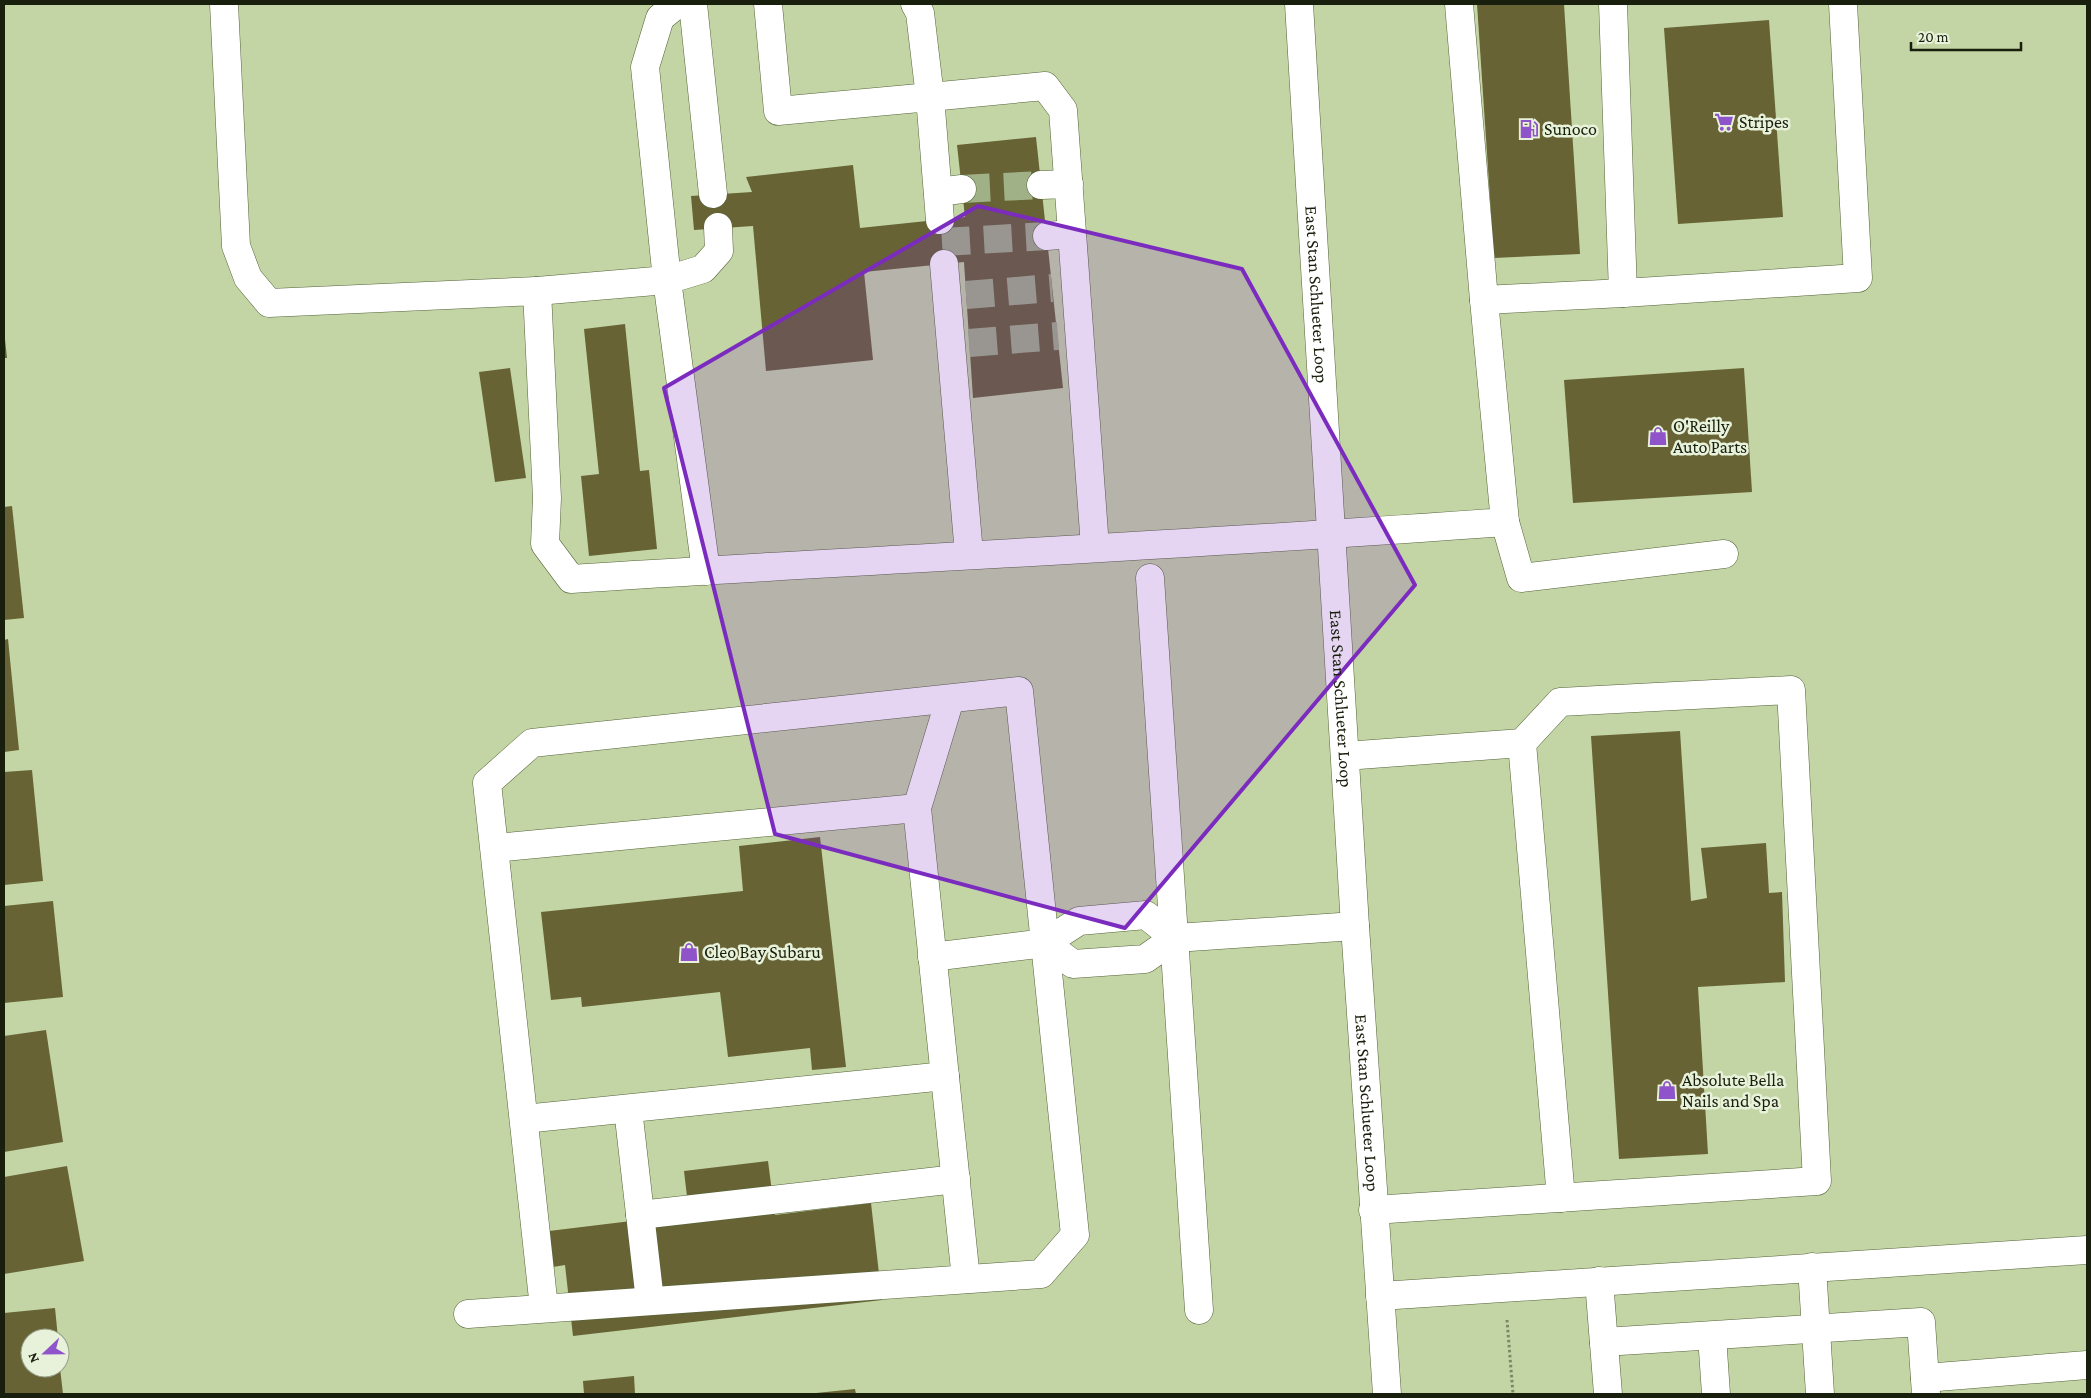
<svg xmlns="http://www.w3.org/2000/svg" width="2091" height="1398" viewBox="0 0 2091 1398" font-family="'Crimson Pro',serif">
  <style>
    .building { fill: #676335 }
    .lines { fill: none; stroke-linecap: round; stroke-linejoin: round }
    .minor-tunnel { stroke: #a1b187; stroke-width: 28; stroke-dasharray: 28 14; stroke-linecap: butt }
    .minor-casing { stroke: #546338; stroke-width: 29 }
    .major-casing { stroke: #546338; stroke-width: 29 }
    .path { stroke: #7b8865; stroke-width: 3; stroke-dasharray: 2.5 2.5; stroke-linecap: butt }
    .minor { stroke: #fff; stroke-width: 28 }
    .major { stroke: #fff; stroke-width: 28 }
    .marked { fill: #7b2cbf; fill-opacity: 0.2; stroke: #7b2cbf; stroke-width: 4; stroke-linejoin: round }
    .labels { text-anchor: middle; stroke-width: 5; stroke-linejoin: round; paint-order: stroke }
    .poi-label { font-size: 18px; fill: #191f0d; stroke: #e8f2da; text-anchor: start }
    .street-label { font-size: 18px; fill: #191f0d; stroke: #e8f2da }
  </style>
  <rect width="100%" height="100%" fill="#c3d5a5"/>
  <!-- building -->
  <g class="building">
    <polygon points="1477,4 1564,4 1580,254 1494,258"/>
    <polygon points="1769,20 1783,217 1678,224 1664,28"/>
    <polygon points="1036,137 1063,388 973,398 964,262 864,272 873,360 766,371 753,226 694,230 691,196 752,192 746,177 853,165 860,228 965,217 957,145"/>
    <polygon points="625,324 640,471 649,470 657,549 589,556 581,476 599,474 584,329"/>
    <polygon points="4,330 7,358 4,358"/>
    <polygon points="510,368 526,478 495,482 479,372"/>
    <polygon points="1744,368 1752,492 1573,503 1564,380"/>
    <polygon points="12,506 24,618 4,620 4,507"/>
    <polygon points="8,639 19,750 4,752 4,640"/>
    <polygon points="1680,731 1691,901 1707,898 1701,848 1766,843 1769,893 1782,892 1785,982 1698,987 1708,1154 1619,1159 1591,736"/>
    <polygon points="32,770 43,881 4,885 4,772"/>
    <polygon points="820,837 846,1067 812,1070 810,1048 728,1057 720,992 582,1007 581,997 551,1000 541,912 743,891 739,846"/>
    <polygon points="53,901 63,997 4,1003 4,906"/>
    <polygon points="46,1030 63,1142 4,1152 4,1036"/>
    <polygon points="768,1161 775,1215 871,1203 882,1300 573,1336 565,1265 553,1267 549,1231 689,1214 684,1171"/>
    <polygon points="67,1166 84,1261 4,1274 4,1177"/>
    <polygon points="55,1308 58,1338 30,1338 30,1368 60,1368 63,1394 4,1394 4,1313"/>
    <polygon points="634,1376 635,1394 584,1394 583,1381"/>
    <polygon points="855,1389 856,1394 816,1394 816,1393"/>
  </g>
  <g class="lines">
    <!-- minor-tunnel -->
    <g class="minor-tunnel">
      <polyline points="962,189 1041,185"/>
      <polyline points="942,242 1047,236"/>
      <polyline points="966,295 1052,288"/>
      <polyline points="969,343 1058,336"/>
    </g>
    <!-- minor casing -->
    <g class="minor-casing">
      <g id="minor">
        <path d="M224,4L236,246L248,278L269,303L537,291L547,498L545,544L571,579C882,559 1194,545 1505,522L1484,300"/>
        <polyline points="693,4 713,194"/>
        <polyline points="768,4 778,111 930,97 940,220"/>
        <polyline points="915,4 920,13 930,97 1045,86 1063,110 1095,547"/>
        <polyline points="1459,4 1484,300 1623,293"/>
        <polyline points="1613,4 1623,293 1858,278 1843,4"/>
        <polyline points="1041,185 1069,184"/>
        <polyline points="938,192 962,189"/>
        <polyline points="1047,236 1072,234"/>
        <polyline points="944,264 969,554"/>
        <polyline points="537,291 667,280 645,67 660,18 677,4"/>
        <polyline points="1505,522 1521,578 1724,554"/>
        <polyline points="706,571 667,280 703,269 719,251 718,227"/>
        <polyline points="1150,578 1199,1310"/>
        <polyline points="950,699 917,808 966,1279"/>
        <polyline points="1522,743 1561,1198"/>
        <polyline points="1345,756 1522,743 1560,702 1791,690 1817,1181 1373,1210"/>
        <polyline points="495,848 917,808"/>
        <polyline points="1045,943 1073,964 1145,959 1175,938 1355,926"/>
        <polyline points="932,957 1045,943 1079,921 1146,915 1175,938"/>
        <polyline points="628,1109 650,1301"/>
        <polyline points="524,1119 945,1076"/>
        <polyline points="640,1215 956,1179"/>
        <polyline points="1812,1267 1820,1394"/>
        <polyline points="1599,1281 1608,1394"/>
        <polyline points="1380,1296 2087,1250"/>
        <polyline points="468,1314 1041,1274 1075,1235 1019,691 532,743 487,783 544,1308"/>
        <polyline points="1712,1336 1716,1394"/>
        <polyline points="1604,1342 1921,1322 1926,1394"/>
        <polyline points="1925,1378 2087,1365"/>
      </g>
    </g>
    <!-- major casing -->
    <g class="major-casing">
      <g id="major">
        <path id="s1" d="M1299,4L1355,926L1387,1394"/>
      </g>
    </g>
    <!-- path -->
    <polyline class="path" points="1507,1320 1513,1394"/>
    <!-- minor -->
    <use href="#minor" class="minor"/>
    <!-- major -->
    <use href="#major" class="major"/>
  </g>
  <!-- marked area -->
  <path class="marked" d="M978,206L1242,269L1415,585L1125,928L775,834L664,388Z"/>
  <!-- icons -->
  <defs>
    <g id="supermarket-bare" transform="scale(1.5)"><path d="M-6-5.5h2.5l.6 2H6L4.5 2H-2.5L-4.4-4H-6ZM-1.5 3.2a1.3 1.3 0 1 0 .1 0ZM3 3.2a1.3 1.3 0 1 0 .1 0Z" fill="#8f54ca" stroke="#e8f2da" stroke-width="2.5" paint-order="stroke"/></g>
    <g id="fuel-bare" transform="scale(1.5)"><path d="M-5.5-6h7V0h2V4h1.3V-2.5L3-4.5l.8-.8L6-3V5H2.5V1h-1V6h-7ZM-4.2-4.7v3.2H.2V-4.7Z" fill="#8f54ca" stroke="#e8f2da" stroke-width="2.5" paint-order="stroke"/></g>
    <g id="shop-bare" transform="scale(1.5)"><path d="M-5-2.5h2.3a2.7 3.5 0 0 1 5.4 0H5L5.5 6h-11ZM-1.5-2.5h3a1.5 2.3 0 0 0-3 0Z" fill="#8f54ca" stroke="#e8f2da" stroke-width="2.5" paint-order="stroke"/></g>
  </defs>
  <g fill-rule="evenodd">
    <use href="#supermarket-bare" x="1724" y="122"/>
    <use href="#fuel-bare" x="1529" y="129"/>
    <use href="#shop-bare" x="1658" y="436"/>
    <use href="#shop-bare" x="689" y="952"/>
    <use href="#shop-bare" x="1667" y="1090"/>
  </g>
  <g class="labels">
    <!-- poi labels -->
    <g class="poi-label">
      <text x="1739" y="128">Stripes</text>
      <text x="1544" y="135">Sunoco</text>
      <text x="1673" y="432">O'Reilly<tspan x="1673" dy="21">Auto Parts</tspan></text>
      <text x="704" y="958">Cleo Bay Subaru</text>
      <text x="1682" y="1086">Absolute Bella<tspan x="1682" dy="21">Nails and Spa</tspan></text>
    </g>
    <!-- street labels -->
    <g class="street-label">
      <text dy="6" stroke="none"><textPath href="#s1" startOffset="291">East Stan Schlueter Loop</textPath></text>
      <text dy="6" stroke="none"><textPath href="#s1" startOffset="696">East Stan Schlueter Loop</textPath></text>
      <text dy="6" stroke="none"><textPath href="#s1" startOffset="1101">East Stan Schlueter Loop</textPath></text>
    </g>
  </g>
  <!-- border -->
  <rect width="2091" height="1398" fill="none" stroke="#191f0d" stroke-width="10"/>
  <!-- north arrow -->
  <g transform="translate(45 1353) rotate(248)"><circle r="24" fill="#e8f2da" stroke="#959e88"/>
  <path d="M0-4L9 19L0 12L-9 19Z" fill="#8f54ca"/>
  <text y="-8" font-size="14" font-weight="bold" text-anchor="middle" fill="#191f0d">N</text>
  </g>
  <!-- scale -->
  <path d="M1911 42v8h110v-8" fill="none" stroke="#191f0d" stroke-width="2.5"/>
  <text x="1918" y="42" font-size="15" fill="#191f0d" stroke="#e8f2da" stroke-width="4" paint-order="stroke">20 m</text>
</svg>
